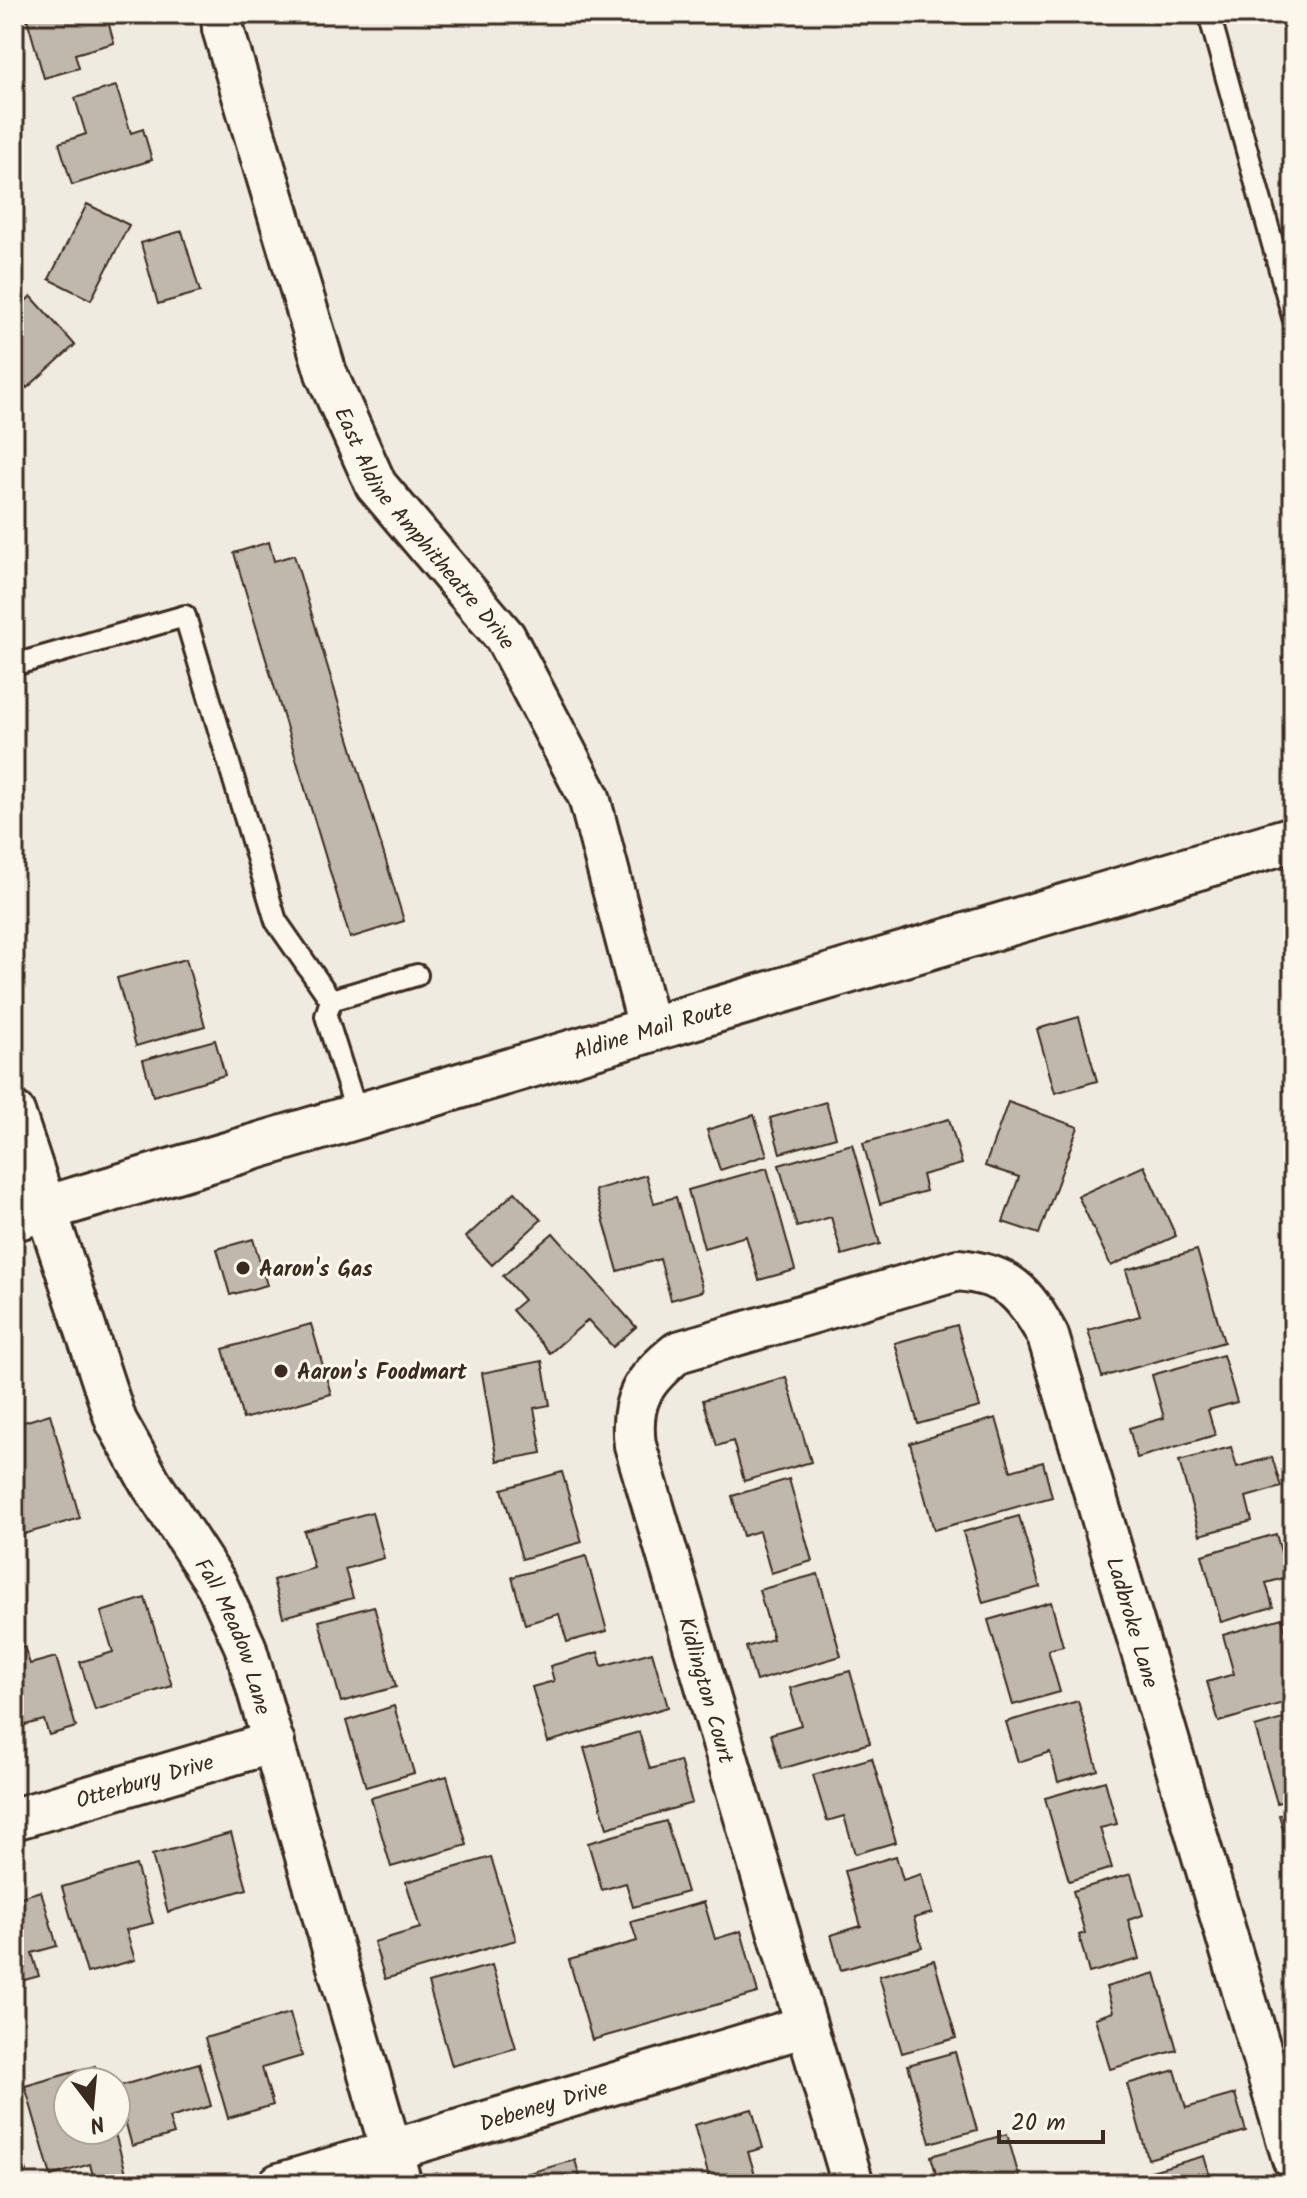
<svg xmlns="http://www.w3.org/2000/svg" width="1307" height="2198" viewBox="0 0 1307 2198" font-family="Kalam,sans-serif">
  <style>
    .building { fill: #c0b8ad; stroke: #3b2a1e; stroke-width: 2 }
    .lines { fill: none; stroke-linecap: round; stroke-linejoin: round }
    .service-casing { stroke: #3b2a1e; stroke-width: 26 }
    .minor-casing { stroke: #3b2a1e; stroke-width: 46 }
    .secondary-casing { stroke: #3b2a1e; stroke-width: 50 }
    .service { stroke: #fbf7ec; stroke-width: 20 }
    .minor { stroke: #fbf7ec; stroke-width: 40 }
    .secondary { stroke: #fbf7ec; stroke-width: 44 }
    .poi-dot { fill: #3b2a1e; stroke: #fbf7ec; stroke-width: 3 }
    .labels { text-anchor: middle; stroke-width: 6; stroke-linejoin: round; paint-order: stroke }
    .street-label { font-size: 22px; fill: #3b2a1e; stroke: #fbf7ec }
    .poi-label { font-size: 22px; font-weight: bold; fill: #3b2a1e; stroke: #fbf7ec; text-anchor: start }
  </style>
  <rect width="100%" height="100%" fill="#f0ebe0"/>
  <filter id="ink" filterUnits="userSpaceOnUse"><feTurbulence type="fractalNoise" baseFrequency=".0125" numOctaves="2"/><feDisplacementMap in="SourceGraphic" scale="16" xChannelSelector="R" yChannelSelector="G"/><feConvolveMatrix kernelMatrix="1 2 1 2 8 2 1 2 1" color-interpolation-filters="sRGB"/></filter>
  <g filter="url(#ink)">
    <!-- building -->
    <g class="building">
      <polygon points="44,14 106,14 114,43 75,54 79,68 44,78 27,19"/>
      <polygon points="116,86 131,133 143,129 152,160 72,185 59,143 86,134 75,98"/>
      <polygon points="87,204 129,225 91,300 49,279"/>
      <polygon points="182,231 200,292 158,304 141,243"/>
      <polygon points="31,296 75,345 27,388 18,378 14,381 14,312"/>
      <polygon points="269,542 274,561 294,555 404,921 350,938 234,553"/>
      <polygon points="186,959 205,1026 136,1046 117,978"/>
      <polygon points="1079,1017 1097,1081 1055,1093 1037,1029"/>
      <polygon points="215,1040 225,1075 153,1096 143,1060"/>
      <polygon points="826,1102 836,1137 780,1153 770,1118"/>
      <polygon points="1008,1102 1078,1127 1039,1234 1003,1222 1019,1177 985,1166"/>
      <polygon points="754,1115 767,1155 720,1170 707,1130"/>
      <polygon points="949,1119 962,1164 922,1175 926,1191 880,1204 863,1143"/>
      <polygon points="852,1144 880,1244 842,1255 831,1217 797,1227 779,1165"/>
      <polygon points="1144,1166 1176,1236 1111,1266 1078,1196"/>
      <polygon points="767,1168 795,1270 759,1280 746,1236 704,1248 688,1190"/>
      <polygon points="646,1175 654,1203 676,1197 703,1291 671,1300 660,1259 618,1271 595,1190"/>
      <polygon points="515,1192 541,1220 492,1265 466,1237"/>
      <polygon points="553,1233 636,1327 613,1347 588,1320 550,1353 512,1310 524,1300 503,1276"/>
      <polygon points="253,1239 267,1285 230,1295 217,1249"/>
      <polygon points="1197,1250 1224,1342 1102,1377 1088,1330 1140,1316 1126,1270"/>
      <polygon points="311,1324 331,1394 243,1419 223,1349"/>
      <polygon points="957,1325 980,1407 918,1424 895,1343"/>
      <polygon points="1223,1355 1237,1402 1208,1410 1215,1435 1137,1458 1129,1428 1164,1418 1152,1375"/>
      <polygon points="542,1361 550,1405 534,1408 542,1453 497,1461 482,1373"/>
      <polygon points="786,1377 811,1462 744,1481 733,1441 717,1446 703,1400"/>
      <polygon points="50,1414 80,1518 14,1537 14,1425"/>
      <polygon points="996,1418 1011,1471 1043,1462 1052,1497 934,1530 910,1443"/>
      <polygon points="1231,1447 1237,1467 1272,1457 1281,1487 1246,1497 1252,1521 1200,1535 1179,1461"/>
      <polygon points="562,1472 582,1542 522,1559 502,1489"/>
      <polygon points="789,1479 812,1561 771,1573 759,1531 743,1536 732,1496"/>
      <polygon points="372,1512 384,1558 345,1569 353,1598 283,1617 273,1580 314,1568 304,1531"/>
      <polygon points="1019,1516 1040,1587 983,1603 963,1532"/>
      <polygon points="1276,1534 1288,1577 1266,1583 1273,1607 1221,1622 1202,1555"/>
      <polygon points="586,1556 607,1631 567,1642 559,1614 525,1624 512,1577"/>
      <polygon points="818,1574 841,1656 756,1681 746,1647 773,1639 759,1590"/>
      <polygon points="145,1598 172,1686 95,1710 80,1662 113,1652 101,1612"/>
      <polygon points="1051,1602 1063,1646 1048,1650 1060,1692 1013,1705 988,1620"/>
      <polygon points="374,1606 396,1687 341,1702 319,1621"/>
      <polygon points="1282,1618 1293,1657 1293,1700 1219,1722 1207,1682 1234,1674 1223,1635"/>
      <polygon points="24,1646 30,1664 56,1657 76,1727 49,1735 44,1720 14,1728 14,1649"/>
      <polygon points="598,1652 602,1666 652,1652 668,1707 548,1742 532,1687 554,1681 550,1666"/>
      <polygon points="850,1671 870,1743 781,1769 771,1734 801,1725 790,1688"/>
      <polygon points="1078,1701 1098,1770 1058,1782 1050,1752 1018,1762 1006,1722"/>
      <polygon points="394,1706 414,1773 366,1787 346,1721"/>
      <polygon points="1293,1716 1293,1798 1277,1803 1255,1727"/>
      <polygon points="639,1732 650,1769 680,1761 692,1803 607,1828 584,1748"/>
      <polygon points="872,1758 896,1842 855,1854 844,1816 827,1821 813,1775"/>
      <polygon points="447,1776 467,1845 391,1867 371,1798"/>
      <polygon points="1105,1781 1117,1824 1100,1828 1112,1868 1069,1881 1045,1798"/>
      <polygon points="1293,1811 1293,1864 1279,1815"/>
      <polygon points="666,1821 687,1892 633,1907 626,1883 602,1890 588,1843"/>
      <polygon points="231,1833 247,1889 168,1912 152,1855"/>
      <polygon points="896,1856 903,1880 921,1874 932,1913 914,1918 922,1947 841,1970 831,1935 861,1926 845,1871"/>
      <polygon points="491,1857 516,1940 385,1979 374,1942 420,1928 406,1882"/>
      <polygon points="136,1865 153,1923 126,1930 135,1960 87,1973 62,1887"/>
      <polygon points="1131,1874 1143,1915 1128,1920 1139,1959 1089,1973 1079,1935 1085,1933 1073,1891"/>
      <polygon points="41,1891 57,1946 32,1953 39,1976 14,1983 14,1899"/>
      <polygon points="704,1902 715,1939 741,1931 758,1993 592,2040 569,1960 637,1941 631,1922"/>
      <polygon points="934,1960 956,2038 902,2053 879,1976"/>
      <polygon points="492,1965 516,2048 452,2066 428,1983"/>
      <polygon points="1155,1973 1177,2050 1110,2069 1095,2018 1113,2012 1106,1987"/>
      <polygon points="290,2013 302,2056 262,2068 273,2105 228,2118 205,2038"/>
      <polygon points="955,2052 977,2130 930,2143 908,2065"/>
      <polygon points="199,2063 211,2106 169,2118 174,2134 132,2146 116,2087"/>
      <polygon points="95,2066 100,2082 68,2082 68,2130 114,2130 129,2183 124,2184 95,2184 90,2164 51,2176 25,2086"/>
      <polygon points="1175,2070 1186,2108 1235,2094 1246,2131 1148,2159 1127,2084"/>
      <polygon points="752,2109 763,2148 748,2152 758,2184 711,2184 694,2125"/>
      <polygon points="14,2127 27,2172 14,2176"/>
      <polygon points="1007,2134 1020,2180 1006,2184 939,2184 931,2156"/>
      <polygon points="1204,2156 1212,2184 1136,2184 1134,2176"/>
      <polygon points="575,2160 582,2184 490,2184"/>
      <polygon points="1255,2177 1257,2184 1231,2184"/>
    </g>
    <g class="lines">
      <!-- service casing -->
      <g class="service-casing">
        <g id="service">
          <polyline points="1209,14 1293,317"/>
          <polyline points="14,665 185,616 276,921 331,1000"/>
          <polyline points="358,1117 326,1016 331,1000 417,975"/>
        </g>
      </g>
      <!-- minor casing -->
      <g class="minor-casing">
        <g id="minor">
          <path id="s1" d="M222,14L223,29L326,373L376,485L505,637L589,797L650,1031"/>
          <path id="s2" d="M14,1112L116,1421L150,1482L217,1585L245,1646L401,2184"/>
          <path id="s3" d="M14,1819L274,1742"/>
          <path id="s4" d="M279,2184L806,2026"/>
          <path id="s5" d="M853,2184L635,1445C629,1400 644,1379 678,1352L958,1270C1009,1275 1024,1292 1048,1336L1293,2159"/>
        </g>
      </g>
      <!-- secondary casing -->
      <g class="secondary-casing">
        <g id="secondary">
          <path id="s6" d="M14,1218L1293,839"/>
        </g>
      </g>
      <!-- service -->
      <use href="#service" class="service"/>
      <!-- minor -->
      <use href="#minor" class="minor"/>
      <!-- secondary -->
      <use href="#secondary" class="secondary"/>
    </g>
  </g>
  <!-- markers -->
  <g class="poi-dot">
    <circle cx="243" cy="1268" r="8"/>
    <circle cx="281" cy="1371" r="8"/>
  </g>
  <g class="labels">
    <!-- street labels -->
    <g class="street-label">
      <text dy="8" stroke="none"><textPath href="#s1" startOffset="560">East Aldine Amphitheatre Drive</textPath></text>
      <text dy="8" stroke="none"><textPath href="#s6" startOffset="666">Aldine Mail Route</textPath></text>
      <text dy="8" stroke="none"><textPath href="#s5" startOffset="1588">Ladbroke Lane</textPath></text>
      <text dy="8" stroke="none"><textPath href="#s2" startOffset="572">Fall Meadow Lane</textPath></text>
      <text transform="translate(707 1690) rotate(74)" y="8">Kidlington Court</text>
      <text dy="8" stroke="none"><textPath href="#s3" startOffset="136">Otterbury Drive</textPath></text>
      <text dy="8" stroke="none"><textPath href="#s4" startOffset="276">Debeney Drive</textPath></text>
    </g>
    <!-- poi labels -->
    <g class="poi-label">
      <text x="259" y="1276">Aaron's Gas</text>
      <text x="297" y="1379">Aaron's Foodmart</text>
    </g>
  </g>
  <!-- margin -->
  <rect width="1307" height="2198" fill="none" stroke="#fbf7ec" stroke-width="48"/>
  <rect x="24" y="24" width="1259" height="2150" fill="none" stroke="#3b2a1e" stroke-width="3" filter="url(#ink)"/>
  <!-- north arrow -->
  <g transform="translate(92 2106) rotate(164)"><circle r="38" fill="#fbf7ec" stroke="#aea59a" stroke-width="2"/>
  <path d="M0-6L14 30L0 20L-14 30Z" fill="#3b2a1e"/>
  <text y="-12" font-size="22" font-weight="bold" text-anchor="middle" fill="#3b2a1e">N</text>
  </g>
  <!-- scale -->
  <path d="M999 2130v12h104v-12" fill="none" stroke="#3b2a1e" stroke-width="4"/>
  <text x="1011" y="2130" font-size="24" fill="#3b2a1e" stroke="#fbf7ec" stroke-width="6" paint-order="stroke">20 m</text>
</svg>
